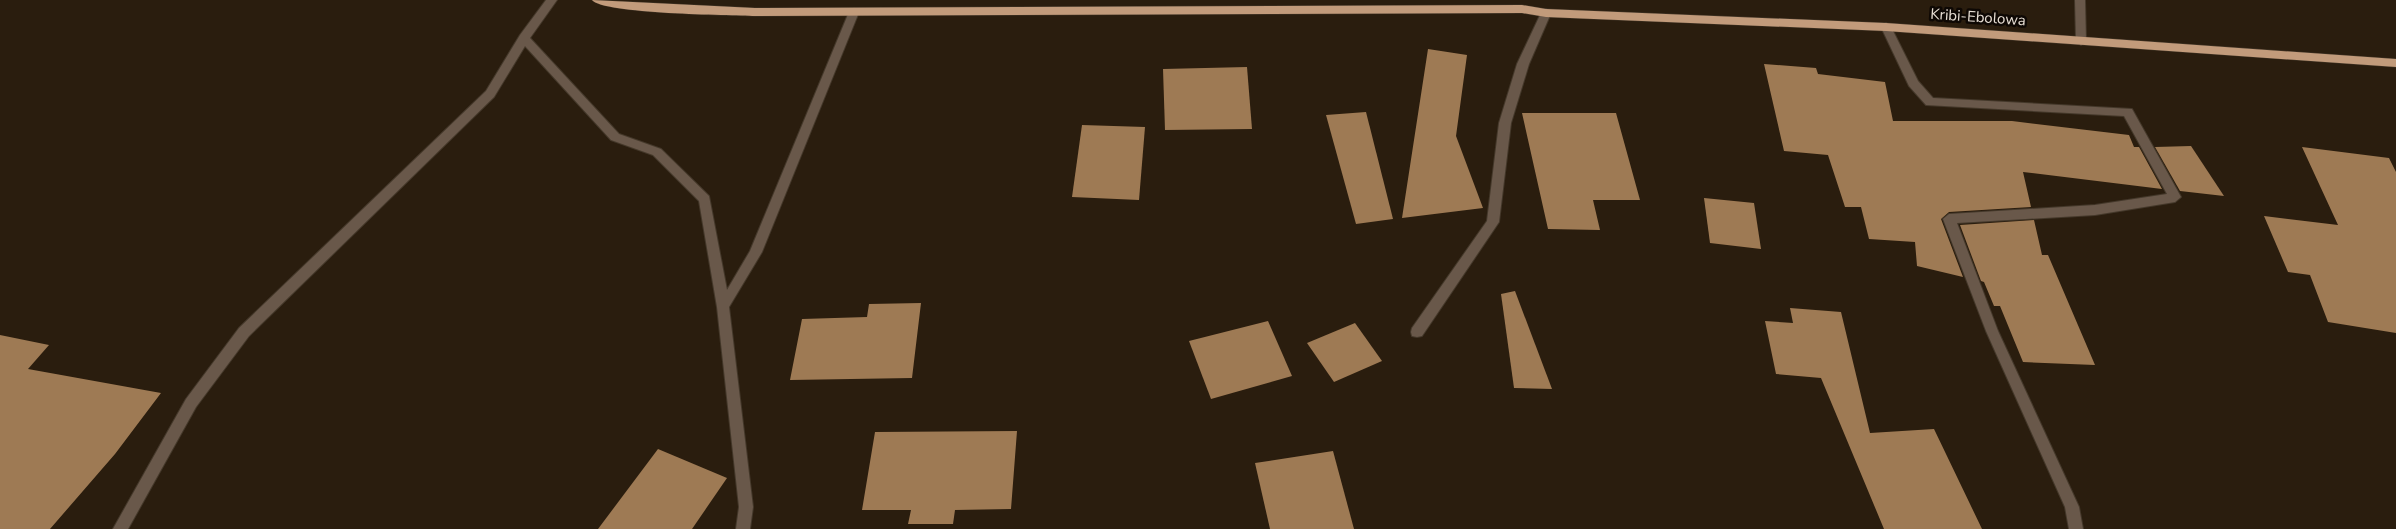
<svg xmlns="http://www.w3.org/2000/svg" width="2396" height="529" viewBox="0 0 2396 529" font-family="'Nunito Sans',sans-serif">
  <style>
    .building { fill: #9e7a54 }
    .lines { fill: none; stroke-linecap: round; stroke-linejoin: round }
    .minor-casing { stroke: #44382a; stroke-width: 2 }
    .trunk-casing { stroke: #44382a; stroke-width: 1 }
    .minor { fill: #69584a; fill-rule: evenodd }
    .trunk { fill: #c29b7b; fill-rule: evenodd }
    .labels { text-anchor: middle; stroke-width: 5; stroke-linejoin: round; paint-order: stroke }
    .street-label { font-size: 15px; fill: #e7ded4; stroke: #0e0804 }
  </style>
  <rect width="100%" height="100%" fill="#2a1d0e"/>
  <!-- building -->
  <g class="building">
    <polygon points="1428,49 1467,55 1456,136 1483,208 1402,218"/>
    <polygon points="1764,64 1816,68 1818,74 1885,82 1893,121 2012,121 2129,135 2134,147 2139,147 2162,189 2023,172 2031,207 1949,212 1941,219 1963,277 1917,266 1915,242 1869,239 1861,207 1845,207 1828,155 1784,151"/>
    <polygon points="1247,67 1252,129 1165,130 1163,69"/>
    <polygon points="1366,112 1393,219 1356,224 1326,115"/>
    <polygon points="1522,113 1616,113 1640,200 1593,200 1600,230 1548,229"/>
    <polygon points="1082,125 1145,127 1139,200 1072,197"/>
    <polygon points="2191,146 2224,196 2180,191 2155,147"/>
    <polygon points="2302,147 2389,158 2396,172 2396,333 2328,322 2310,275 2288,272 2264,216 2338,225"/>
    <polygon points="1704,198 1754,203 1761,249 1710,243"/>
    <polygon points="2034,220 2042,255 2048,255 2095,365 2023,362 2000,306 1994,306 1984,282 1981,281 1960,225"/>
    <polygon points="1515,291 1552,389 1514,388 1501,294"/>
    <polygon points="921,303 912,378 790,380 802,319 867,317 869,304"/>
    <polygon points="1790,308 1841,312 1870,433 1934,429 1982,529 1884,529 1821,378 1776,374 1765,321 1793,323"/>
    <polygon points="1268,321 1292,376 1211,399 1189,341"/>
    <polygon points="1355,323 1382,361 1334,382 1307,343"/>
    <polygon points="0,335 49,345 28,369 161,393 115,454 50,529 0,529"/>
    <polygon points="1017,431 1011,509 955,510 953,524 908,524 911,510 862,510 875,432"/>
    <polygon points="658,449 727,478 692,529 598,529"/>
    <polygon points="1333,451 1354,529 1270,529 1255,463"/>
  </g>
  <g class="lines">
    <!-- minor casing -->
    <g class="minor-casing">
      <g id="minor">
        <polygon points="546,0 557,0 530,38 619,134 661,149 709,196 727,290 750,251 849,12 854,8 859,12 762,252 729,307 753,507 750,529 736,529 739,507 717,307 699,201 653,155 611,140 525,46 494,97 249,336 196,407 128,529 113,529 186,399 239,328 486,91 520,35"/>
        <polygon points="2075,0 2085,0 2086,41 2081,45 2076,41"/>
        <polygon points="1546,9 1551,13 1529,64 1511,123 1499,222 1422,336 1417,337 1412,336 1411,332 1412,328 1487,221 1499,123 1517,64 1541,13"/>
        <polygon points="1886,23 1891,27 1918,81 1933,98 2132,109 2181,197 2175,202 2095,215 1957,223 1998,331 2079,507 2083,529 2069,529 2065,507 1986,331 1943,219 1949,214 2095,205 2167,194 2124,116 1926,105 1909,86 1881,27"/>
      </g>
    </g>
    <!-- trunk casing -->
    <g class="trunk-casing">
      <path id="trunk" d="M592,0L755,8L1522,5L1546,9L1886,23L2396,59V67L1886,31L1546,17L1522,13L755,16C731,15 603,14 592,0Z"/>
    </g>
    <!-- minor -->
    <use href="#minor" class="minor"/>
    <!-- trunk -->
    <use href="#trunk" class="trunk"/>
  </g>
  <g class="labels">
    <!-- street labels -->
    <g class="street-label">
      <text transform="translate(1978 17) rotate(4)" y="5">Kribi-Ebolowa</text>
    </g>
  </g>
</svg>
